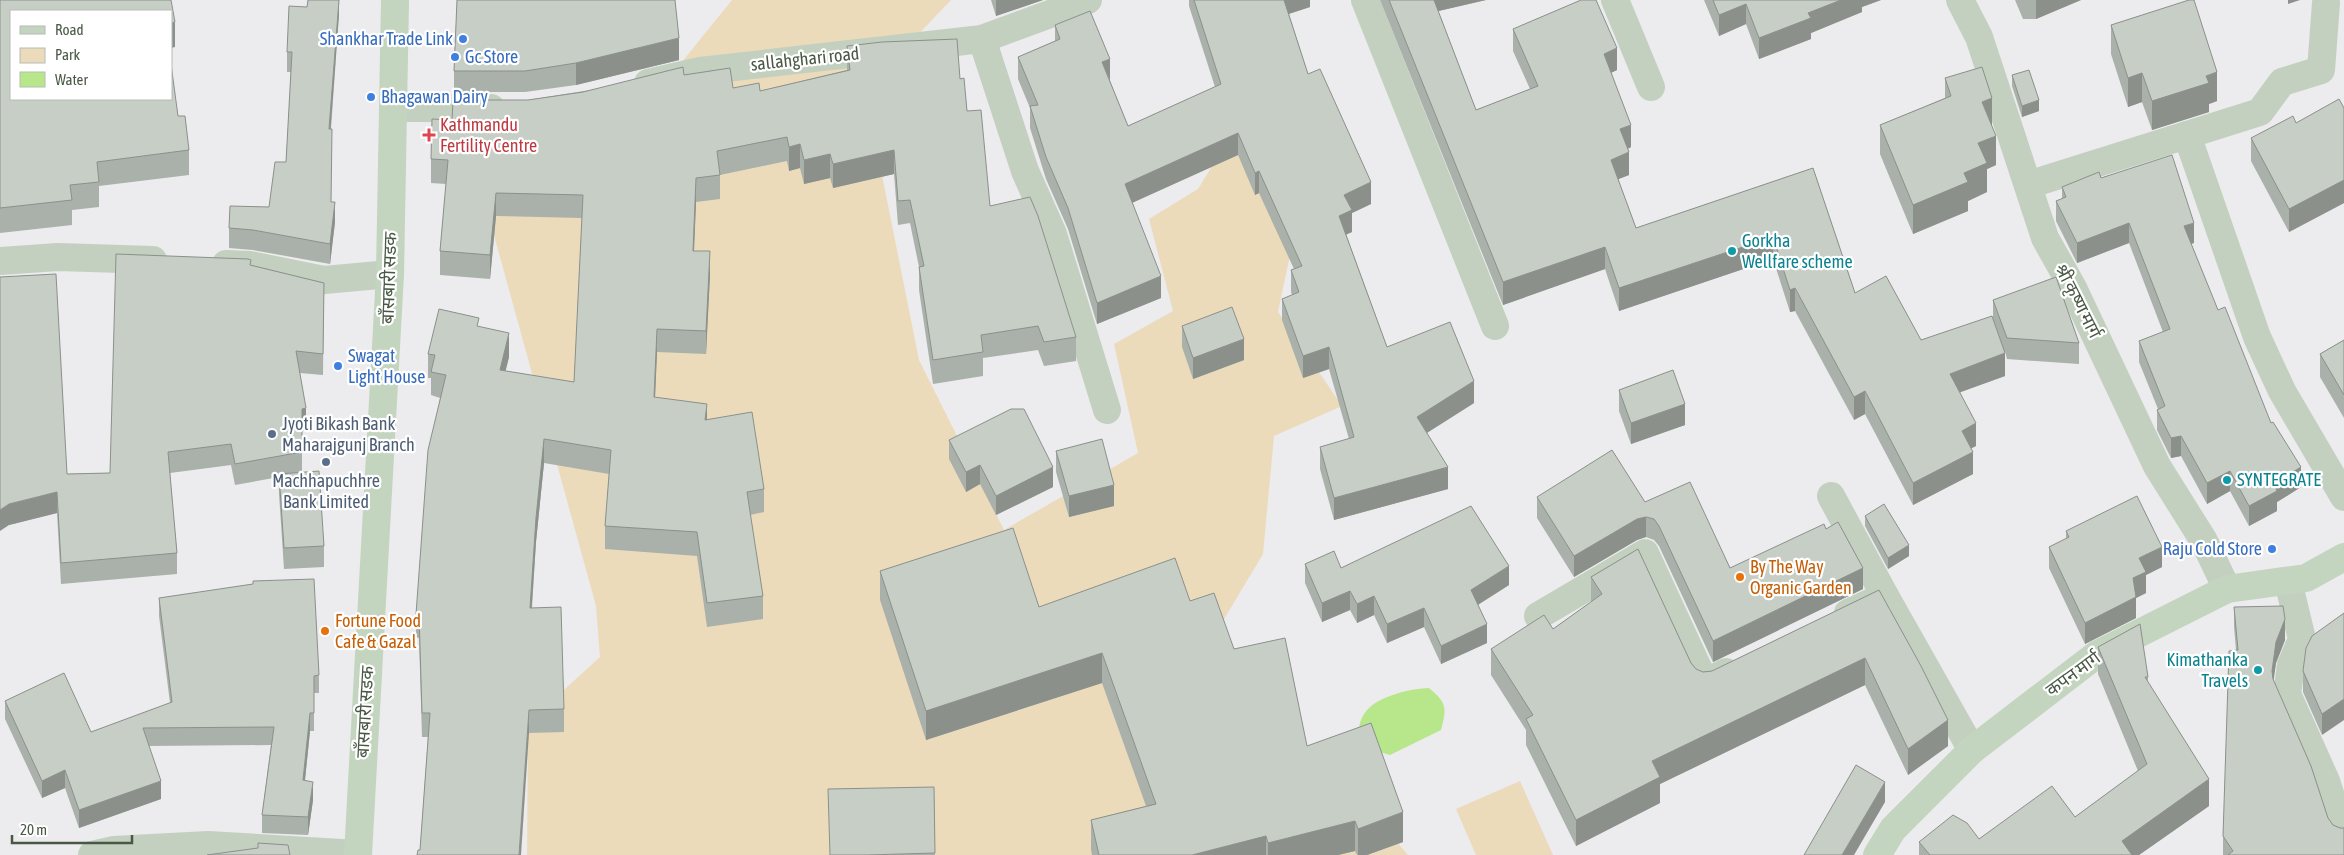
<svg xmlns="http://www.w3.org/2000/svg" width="2344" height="855" viewBox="0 0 2344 855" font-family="'Asap Condensed','Noto Sans Devanagari',sans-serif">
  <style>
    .green { fill: #ebdbbb }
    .water { fill: #b8e68a }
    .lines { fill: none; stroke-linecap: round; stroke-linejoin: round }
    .street { stroke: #c3d0bf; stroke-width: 28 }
    .secondary { stroke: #c3d4bf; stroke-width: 28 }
    .wall { fill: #aab1aa }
    .shaded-wall { fill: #8b908b }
    .building { fill: #c6cec6; stroke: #8b908b }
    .shop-dot { fill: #3f7fe0; stroke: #fff; stroke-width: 2 }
    .health-dot { fill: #e0444e; stroke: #fff; stroke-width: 2 }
    .culture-dot { fill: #0f9aa8; stroke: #fff; stroke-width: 2 }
    .service-dot { fill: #5c6f8a; stroke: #fff; stroke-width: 2 }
    .food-dot { fill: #e8710a; stroke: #fff; stroke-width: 2 }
    .labels { text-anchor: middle; stroke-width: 4.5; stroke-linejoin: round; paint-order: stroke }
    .shop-label { font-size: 18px; fill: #366cbe; stroke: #fff; text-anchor: start }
    .street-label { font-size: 18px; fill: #495845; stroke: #fff }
    .health-label { font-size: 18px; fill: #be3a42; stroke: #fff; text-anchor: start }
    .culture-label { font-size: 18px; fill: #0d838f; stroke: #fff; text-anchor: start }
    .service-label { font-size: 18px; fill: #4e5e75; stroke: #fff; text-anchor: start }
    .food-label { font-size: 18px; fill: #c56008; stroke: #fff; text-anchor: start }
  </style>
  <rect width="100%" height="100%" fill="#ecebee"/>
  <!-- green -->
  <g class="green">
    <polygon points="732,0 951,0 865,90 919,360 1004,530 1138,453 1114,344 1173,311 1149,219 1198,189 1234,130 1293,241 1278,312 1342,406 1274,436 1263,554 1212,639 1250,743 1390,834 1408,855 527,855 528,731 566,688 600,657 596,606 484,199 576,193"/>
    <polygon points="1520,781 1553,855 1476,855 1456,809"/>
  </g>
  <!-- water -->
  <path class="water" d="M1429,688C1447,703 1447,708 1441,730L1390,755C1381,752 1370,750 1363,741C1353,728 1364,709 1377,702C1393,693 1411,689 1429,688Z"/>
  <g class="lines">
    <!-- street -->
    <g class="street">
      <polyline points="1365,0 1495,326"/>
      <polyline points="1615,0 1651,87"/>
      <polyline points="1960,0 1979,37 2045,238 2073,288 2157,466 2204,541 2227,589"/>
      <polyline points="982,39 1025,171 1053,234 1107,410"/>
      <polyline points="648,83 700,71 982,39 1088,0"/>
      <polyline points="395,108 491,108"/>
      <polyline points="2187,135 2257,337 2282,391 2344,497"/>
      <polyline points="2028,185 2260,112 2282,82 2321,70 2326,3"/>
      <polyline points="0,261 58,257 153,260"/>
      <polyline points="226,264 250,265 324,280 390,274"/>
      <polyline points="1831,496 1885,596"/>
      <polyline points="2288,581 2302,639 2291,665 2287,694 2326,781 2343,834"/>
      <polyline points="1848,613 1885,596 1972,750"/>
      <polyline points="1538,616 1645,553 1705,683 1726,672"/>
      <polyline points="92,855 114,850 208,845 358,854"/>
    </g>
    <!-- secondary -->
    <g class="secondary">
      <polyline points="358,855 390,274 395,0"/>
      <polyline points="1877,855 1893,829 1972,750 2096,655 2227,589 2306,578 2344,557"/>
    </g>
  </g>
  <!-- wall -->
  <g class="wall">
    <polygon points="0,0 175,47 11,11 178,116 189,150 189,175 99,186 99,207 72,210 72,225 0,233"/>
    <polygon points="339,0 339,14 331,129 331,202 335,222 330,264 253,250 229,248 229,228 269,207 286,162 291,72 287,72 287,52 307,7"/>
    <polygon points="457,0 679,60 576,85 525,92 454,92 454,71"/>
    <polygon points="991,0 1043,0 996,16"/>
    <polygon points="1189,0 1310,0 1310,7 1289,14 1308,74 1371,204 1352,213 1352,232 1346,234 1387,347 1474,403 1427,433 1448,489 1334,520 1320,469 1320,447 1349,439 1329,369 1303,378 1282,320 1282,299 1292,295 1291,292 1291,270 1294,269 1259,193 1255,195 1238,155 1132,203 1161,298 1097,324 1068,229 1046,179 1030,128 1030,108 1018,79 1018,57 1055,41 1055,25 1110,81 1128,126 1215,87 1189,6"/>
    <polygon points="1380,0 1486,0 1438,11 1476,110 1530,89 1513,51 1513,29 1617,70 1611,73 1631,147 1628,149 1629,175 1618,179 1636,228 1813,168 1855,293 1921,340 1993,319 1993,300 2079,343 2079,364 2007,359 2005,351 2005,376 1960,392 1976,446 1971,448 1973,474 1913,505 1865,414 1854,420 1795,311 1790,312 1773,259 1619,311 1605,269 1503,305"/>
    <polygon points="1704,0 1881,0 1862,7 1862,12 1811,33 1811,39 1759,59 1746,24 1719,36"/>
    <polygon points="2015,0 2081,0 2036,19 2023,19"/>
    <polygon points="2111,25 2217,101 2209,104 2209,112 2152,130 2142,102 2128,107 2111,54"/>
    <polygon points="847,46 960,79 967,111 990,206 1076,337 1076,361 1044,366 1038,350 983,358 983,376 933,384 919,290 919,267 910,223 898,225 894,174 833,188 830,178 804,184 800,168 789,171 787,161 720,175 720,199 696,202 694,251 710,275 706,354 657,352 655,398 707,419 764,489 764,512 750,515 763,596 763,619 707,627 697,556 605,549 605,526 609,474 544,463 536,542 532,608 564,709 564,732 529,733 420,850 428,737 422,737 419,638 416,637 416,614 440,398 431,395 431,378 428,378 428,354 479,327 509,357 505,371 574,382 582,218 496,216 490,279 440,275 440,251 446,184 431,183 431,159 452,120 528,100 684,75 733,88 760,91 847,70"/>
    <polygon points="2012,75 2039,111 2022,117 2012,86"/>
    <polygon points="1945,78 1992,126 1996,165 1987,169 1987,192 1968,201 1968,211 1913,234 1880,154 1880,125 1945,98"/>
    <polygon points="2344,108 2344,203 2289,232 2251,161 2251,138 2296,123"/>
    <polygon points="2101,178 2194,243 2191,244 2218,310 2301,487 2277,502 2277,511 2249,526 2230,491 2207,504 2181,456 2171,458 2157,430 2157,410 2158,409 2139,362 2139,341 2163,332 2129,243 2077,263 2056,221 2056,201 2062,199 2062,187"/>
    <polygon points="251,265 324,283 323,375 300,373 306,430 302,431 302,472 324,546 324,567 284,569 279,494 279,477 235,485 231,465 170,473 177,553 177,574 61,584 57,513 9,525 67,474 110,473"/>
    <polygon points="1182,326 1244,360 1193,379 1182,347"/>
    <polygon points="2344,340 2344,418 2320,377 2320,354"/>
    <polygon points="1619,390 1685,425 1631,444 1619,411"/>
    <polygon points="949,440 1053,487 996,515 980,484 966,492 949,459"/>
    <polygon points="1056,451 1114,506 1069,517 1056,472"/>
    <polygon points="1537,497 1645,502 1730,568 1826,529 1863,589 1713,662 1659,546 1654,540 1646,537 1637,540 1574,577 1537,518"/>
    <polygon points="1865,516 1909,556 1888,569 1865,526"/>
    <polygon points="2066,531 2162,567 2146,575 2146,593 2136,598 2136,618 2085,644 2049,568 2049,547 2066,539"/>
    <polygon points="1305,564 1341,568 1509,585 1478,605 1487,643 1441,664 1424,627 1387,643 1374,615 1357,623 1350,610 1322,622 1305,583"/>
    <polygon points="880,571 1039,607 1190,601 1234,649 1307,746 1403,842 1367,855 1357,855 1355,851 1338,855 1092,855 1091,850 1091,820 1146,806 1102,683 926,740 880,600"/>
    <polygon points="1591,577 1691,663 1696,669 1703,672 1712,671 1879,590 1948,746 1908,775 1865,685 1660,784 1660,803 1576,846 1526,745 1526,730 1491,675 1491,649 1553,629 1591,602"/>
    <polygon points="159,598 319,675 319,693 314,693 314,731 310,731 305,781 313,800 308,835 262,833 262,815 271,745 149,746 161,799 79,828 65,788 42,798 5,719 5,701 91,732 170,703 159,616"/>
    <polygon points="2234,607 2285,640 2276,663 2273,680 2328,818 2333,825 2340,828 2344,855 2223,855 2223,836 2236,650 2234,627"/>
    <polygon points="2344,613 2322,735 2303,692 2303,671"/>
    <polygon points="2098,647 2148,677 2148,683 2209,806 2139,855 1919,855 1919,842 1979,839 2075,817 2138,771 2098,674"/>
    <polygon points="934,787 935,855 829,855"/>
  </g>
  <!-- shaded-wall -->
  <g class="shaded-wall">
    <polygon points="339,0 339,14 329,149 329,129"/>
    <polygon points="996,0 1043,0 996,16"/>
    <polygon points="1282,0 1310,0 1310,7 1282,16"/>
    <polygon points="1430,0 1486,0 1430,13"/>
    <polygon points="1841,0 1881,0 1862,7 1862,12 1811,33 1811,39 1759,59 1759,38 1808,13"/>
    <polygon points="2036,0 2081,0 2036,19"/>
    <polygon points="2288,0 2300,0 2288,4"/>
    <polygon points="1746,4 1746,24 1719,36 1719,15"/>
    <polygon points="175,22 175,47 171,48 171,23"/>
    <polygon points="679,38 679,60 576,85 576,63"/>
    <polygon points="1617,48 1617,70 1604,76 1604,54"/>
    <polygon points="1110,59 1110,81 1102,62"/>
    <polygon points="2217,72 2217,101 2209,104 2209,112 2152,130 2152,101 2206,76"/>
    <polygon points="2142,73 2142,102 2128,107 2128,78"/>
    <polygon points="1992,98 1992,127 1982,102"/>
    <polygon points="2039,100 2039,111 2022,117 2022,106"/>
    <polygon points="1631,125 1631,147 1620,152 1620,129"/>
    <polygon points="1238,133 1238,155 1125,206 1125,184"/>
    <polygon points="1996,136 1996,165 1987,169 1987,192 1968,201 1968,211 1913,234 1913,205 1964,173 1978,143"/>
    <polygon points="800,144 800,168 789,171 789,147"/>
    <polygon points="894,150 894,174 833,188 833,164"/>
    <polygon points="1629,152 1629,175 1611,182 1611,160"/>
    <polygon points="830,154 830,178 804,184 804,160"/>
    <polygon points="1259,171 1259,193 1255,195 1255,173"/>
    <polygon points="696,178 696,202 693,274 693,251"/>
    <polygon points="2344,180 2344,203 2289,232 2289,209"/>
    <polygon points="1371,182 1371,204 1352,213 1352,232 1339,238 1339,216 1344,195"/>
    <polygon points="496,193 496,216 490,279 490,255"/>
    <polygon points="335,202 335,222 330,264 330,244"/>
    <polygon points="2129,223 2129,243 2077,263 2077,243"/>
    <polygon points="2194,223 2194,243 2184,246 2184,226"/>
    <polygon points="1773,237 1773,259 1619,311 1619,288"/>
    <polygon points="1605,247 1605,269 1503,305 1503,282"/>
    <polygon points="710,251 710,275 706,354 706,331"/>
    <polygon points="1161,276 1161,298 1097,324 1097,303"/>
    <polygon points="1795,288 1795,311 1790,312 1790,290"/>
    <polygon points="657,329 657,352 654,421 654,397"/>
    <polygon points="509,333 509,357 500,394 500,370"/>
    <polygon points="1244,339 1244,360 1193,379 1193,358"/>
    <polygon points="1329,347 1329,369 1303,378 1303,356"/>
    <polygon points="2005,353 2005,376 1950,396 1950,374"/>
    <polygon points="1474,381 1474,403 1417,439 1417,417"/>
    <polygon points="1865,391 1865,414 1854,420 1854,397"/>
    <polygon points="707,404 707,427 705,420"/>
    <polygon points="1685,404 1685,425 1631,444 1631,423"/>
    <polygon points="306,408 306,430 302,431 302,409"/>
    <polygon points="1976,423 1976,446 1962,453 1962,431"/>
    <polygon points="2181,436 2181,456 2171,458 2171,438"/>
    <polygon points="544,439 544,463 536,542 530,631 530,608 536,518"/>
    <polygon points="1973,452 1973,474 1913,505 1913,483"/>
    <polygon points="980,465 980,484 966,492 966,472"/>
    <polygon points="1053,467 1053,487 996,515 996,496"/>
    <polygon points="1448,467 1448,489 1334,520 1334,498"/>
    <polygon points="2301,467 2301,487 2277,502 2277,511 2249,526 2249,506 2274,483"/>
    <polygon points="2230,471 2230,491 2207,504 2207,483"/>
    <polygon points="1114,485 1114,506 1069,517 1069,496"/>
    <polygon points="57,492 57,513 9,525 0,531 0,510 9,504"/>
    <polygon points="1646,517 1646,537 1637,540 1574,577 1574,556 1637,519"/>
    <polygon points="1909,545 1909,556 1888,569 1888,558"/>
    <polygon points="2162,547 2162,567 2146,575 2146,593 2136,598 2136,618 2085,644 2085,623 2133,578 2139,558"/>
    <polygon points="1509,566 1509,585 1471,609 1471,590"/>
    <polygon points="1863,568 1863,589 1713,662 1713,641"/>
    <polygon points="1350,591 1350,610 1322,622 1322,603"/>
    <polygon points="1374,596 1374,615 1357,623 1357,604"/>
    <polygon points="1424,608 1424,627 1387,643 1387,624"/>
    <polygon points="2285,619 2285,640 2276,663 2272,692 2272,671 2276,642"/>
    <polygon points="1487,624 1487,643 1441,664 1441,646"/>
    <polygon points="1102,653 1102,683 926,740 926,711"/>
    <polygon points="1865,658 1865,685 1660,784 1660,803 1576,846 1576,820 1652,761"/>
    <polygon points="2344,699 2344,720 2322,735 2322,714"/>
    <polygon points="529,710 529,733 521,855 519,855"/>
    <polygon points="310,713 310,731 303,798 303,780"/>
    <polygon points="1948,720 1948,746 1908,775 1908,749"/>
    <polygon points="65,770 65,788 42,798 42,781"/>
    <polygon points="2209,779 2209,806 2139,855 2122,855 2122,841"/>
    <polygon points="161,781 161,799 79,828 79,810"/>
    <polygon points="313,782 313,800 308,835 308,817"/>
    <polygon points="1885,782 1885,802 1854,855 1842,855"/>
    <polygon points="1403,812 1403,842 1367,855 1358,855 1358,829"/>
    <polygon points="1355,821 1355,851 1338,855 1268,855 1268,843"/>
    <polygon points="1266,836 1266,855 1192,855"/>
  </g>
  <!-- building -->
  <g class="building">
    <polygon points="0,0 171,0 175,22 171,23 171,11 11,11 11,99 171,99 171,64 178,116 185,116 189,150 97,162 99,182 70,185 72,200 0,208"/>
    <polygon points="308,0 339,0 329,129 332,129 331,202 335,202 330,244 253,230 229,228 230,206 269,207 275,162 286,162 292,52 287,52 289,6 307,7"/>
    <polygon points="457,0 675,0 679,38 576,63 525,71 454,71"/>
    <polygon points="1194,0 1284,0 1308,74 1320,69 1371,182 1344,195 1352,210 1339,216 1387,347 1450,322 1474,381 1417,417 1448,467 1334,498 1320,447 1354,437 1329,347 1303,356 1282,299 1299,292 1291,270 1302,266 1259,171 1255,173 1238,133 1125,184 1161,276 1097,303 1068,208 1046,157 1030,106 1038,105 1018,57 1060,39 1055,25 1090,11 1110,59 1102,62 1128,126 1221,84"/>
    <polygon points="1389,0 1434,0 1476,110 1538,86 1513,29 1581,0 1596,0 1617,48 1604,54 1631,125 1620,129 1629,152 1611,160 1636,228 1813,168 1855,293 1886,276 1921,340 1992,316 2005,353 1950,374 1976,423 1962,431 1973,452 1913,483 1865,391 1854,397 1795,288 1790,290 1773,237 1619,288 1605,247 1503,282"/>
    <polygon points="1713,0 1841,0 1808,13 1811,18 1759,38 1746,4 1719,15"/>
    <polygon points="2189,0 2194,0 2217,72 2206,76 2209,83 2152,101 2142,73 2128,78 2111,25"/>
    <polygon points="957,39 960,79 964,78 967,111 981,110 990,206 1030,197 1038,216 1076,337 1044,342 1038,326 981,335 983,352 933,360 919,267 924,266 910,200 898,201 894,150 833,164 830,154 804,160 800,144 789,147 787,137 717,151 720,175 696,178 693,251 710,251 706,331 657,329 654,397 707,404 705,420 752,412 764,489 747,492 763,596 707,603 697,532 605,526 611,450 544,439 536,518 530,608 561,607 564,709 529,710 519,855 417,855 418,850 420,850 430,713 422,713 419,614 416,614 428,450 446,375 431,372 435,355 428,354 439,309 479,318 477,326 509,333 500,370 574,382 583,195 496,193 490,255 440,251 448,160 431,159 432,119 452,120 453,100 528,100 583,92 683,67 684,75 730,68 733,88 759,83 760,91 850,70 847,46 882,42"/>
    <polygon points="1982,67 1992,98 1982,102 1996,136 1978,143 1987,163 1964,173 1968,182 1913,205 1880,125 1951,96 1945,78"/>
    <polygon points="2029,70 2039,100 2022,106 2012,75"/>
    <polygon points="2339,99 2344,108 2344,180 2289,209 2251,138 2293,116 2296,123"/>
    <polygon points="2172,155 2194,223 2184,226 2218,310 2225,307 2271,423 2273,422 2301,467 2274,483 2277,491 2249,506 2230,471 2207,483 2181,436 2171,438 2157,410 2165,406 2139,341 2170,329 2129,223 2077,243 2056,201 2066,197 2062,187 2099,172 2101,178"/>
    <polygon points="116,254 248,259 251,260 250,265 324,283 323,354 296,351 306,408 302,409 302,452 235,464 231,444 168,452 177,553 61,563 57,492 9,504 0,510 0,277 56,274 67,474 110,473"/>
    <polygon points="2056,277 2079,343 2007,338 1993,300"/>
    <polygon points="1232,307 1244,339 1193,358 1182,326"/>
    <polygon points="2344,340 2344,395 2320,354"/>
    <polygon points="1673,370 1685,404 1631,423 1619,390"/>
    <polygon points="1011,409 1024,409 1053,467 996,496 980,465 966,472 949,440"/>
    <polygon points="1102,439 1114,485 1069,496 1056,451"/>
    <polygon points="1612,450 1645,502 1690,482 1730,568 1824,524 1826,529 1838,522 1863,568 1713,641 1659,526 1654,519 1646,517 1637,519 1574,556 1537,497"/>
    <polygon points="319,471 324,546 284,548 279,474"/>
    <polygon points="2137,496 2162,547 2139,558 2146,572 2133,578 2136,597 2085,623 2049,547 2069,537 2066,531"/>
    <polygon points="1884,504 1909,545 1888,558 1865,516"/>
    <polygon points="1471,506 1509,566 1471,590 1487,624 1441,646 1424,608 1387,624 1374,596 1357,604 1350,591 1322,603 1305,564 1334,551 1341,568"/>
    <polygon points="1013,528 1039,607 1175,558 1190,601 1214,593 1234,649 1285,638 1307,746 1371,723 1403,812 1358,829 1355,821 1268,843 1266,836 1192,855 1099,855 1091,820 1156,804 1102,653 926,711 880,571"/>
    <polygon points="1638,549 1691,663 1696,669 1703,672 1712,671 1879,590 1921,666 1948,720 1908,749 1865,658 1652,761 1660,777 1576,820 1526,719 1533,715 1491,649 1544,615 1553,629 1602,594 1591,577"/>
    <polygon points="314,579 319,675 314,676 314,713 310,713 303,780 313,782 308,817 262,815 274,727 143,728 161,781 79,810 65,770 42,781 5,701 64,673 91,732 172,702 159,598 253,584 253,581"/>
    <polygon points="2283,606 2285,619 2276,642 2272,671 2273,679 2311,766 2328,818 2333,825 2340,828 2344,828 2344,855 2228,855 2233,851 2223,836 2229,651 2238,650 2234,607"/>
    <polygon points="2344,613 2344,699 2322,714 2303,671 2306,648 2312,636"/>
    <polygon points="2140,624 2148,677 2145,677 2209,779 2122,841 2132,855 1930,855 1919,842 1953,815 1967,823 1979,839 2052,786 2075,817 2147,764 2098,647"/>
    <polygon points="1856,765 1885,782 1842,855 1804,855"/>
    <polygon points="934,787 935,853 867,855 830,855 828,789"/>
    <polygon points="258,843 288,845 290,855 207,855 258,848"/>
  </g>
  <!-- markers -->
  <g class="shop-dot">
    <circle cx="463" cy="39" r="5"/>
    <circle cx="455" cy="57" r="5"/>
    <circle cx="371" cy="97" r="5"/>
    <circle cx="338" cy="366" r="5"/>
    <circle cx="2272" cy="549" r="5"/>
  </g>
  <path class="health-dot" d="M426.5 127.5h5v5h5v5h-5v5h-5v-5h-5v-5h5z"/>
  <g class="culture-dot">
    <circle cx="1732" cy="251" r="5"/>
    <circle cx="2227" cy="480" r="5"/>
    <circle cx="2258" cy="670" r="5"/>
  </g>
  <g class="service-dot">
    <circle cx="272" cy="434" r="5"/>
    <circle cx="326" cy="462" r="5"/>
  </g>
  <g class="food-dot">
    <circle cx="1740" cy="577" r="5"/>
    <circle cx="325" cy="631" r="5"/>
  </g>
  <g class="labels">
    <!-- shop labels -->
    <g class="shop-label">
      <text x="453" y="45" text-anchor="end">Shankhar Trade Link</text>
      <text x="465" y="63">Gc Store</text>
      <text x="381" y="103">Bhagawan Dairy</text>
      <text x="348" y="362">Swagat<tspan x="348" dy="21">Light House</tspan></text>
      <text x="2262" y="555" text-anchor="end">Raju Cold Store</text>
    </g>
    <!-- street labels -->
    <g class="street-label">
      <text transform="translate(805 59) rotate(-6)" y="6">sallahghari road</text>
      <text transform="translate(389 278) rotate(-88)" y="6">बाँसबारी सडक</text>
      <text transform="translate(2078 301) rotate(63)" y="6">श्री कृष्ण मार्ग</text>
      <text transform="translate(2073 674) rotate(-36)" y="6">कपन मार्ग</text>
      <text transform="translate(365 712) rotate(-87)" y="6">बाँसबारी सडक</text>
    </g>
    <!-- health labels -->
    <g class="health-label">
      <text x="440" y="131">Kathmandu<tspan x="440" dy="21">Fertility Centre</tspan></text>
    </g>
    <!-- culture labels -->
    <g class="culture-label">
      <text x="1742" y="247">Gorkha<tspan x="1742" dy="21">Wellfare scheme</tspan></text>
      <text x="2237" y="486">SYNTEGRATE</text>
      <text x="2248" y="666" text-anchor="end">Kimathanka<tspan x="2248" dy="21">Travels</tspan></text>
    </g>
    <!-- service labels -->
    <g class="service-label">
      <text x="282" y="430">Jyoti Bikash Bank<tspan x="282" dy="21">Maharajgunj Branch</tspan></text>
      <text x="326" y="487" text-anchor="middle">Machhapuchhre<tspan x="326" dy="21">Bank Limited</tspan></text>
    </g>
    <!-- food labels -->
    <g class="food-label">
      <text x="1750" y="573">By The Way<tspan x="1750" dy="21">Organic Garden</tspan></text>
      <text x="335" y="627">Fortune Food<tspan x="335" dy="21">Cafe &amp; Gazal</tspan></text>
    </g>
  </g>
  <!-- legend -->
  <rect x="10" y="10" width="162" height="90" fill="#ffffff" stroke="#b6bcb5"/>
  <rect x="20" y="26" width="25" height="8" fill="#c3d4bf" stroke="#b6bcb5"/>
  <text x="55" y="35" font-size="15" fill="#495845">Road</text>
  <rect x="20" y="48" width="25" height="15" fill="#ebdbbb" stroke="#b6bcb5"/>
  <text x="55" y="60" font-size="15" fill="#495845">Park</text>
  <rect x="20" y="72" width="25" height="15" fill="#b8e68a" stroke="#b6bcb5"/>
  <text x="55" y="85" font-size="15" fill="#495845">Water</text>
  <!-- scale -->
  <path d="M12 835v8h120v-8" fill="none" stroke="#495845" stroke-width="2.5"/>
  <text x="20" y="835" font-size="15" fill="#495845" stroke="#ffffff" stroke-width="4" paint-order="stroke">20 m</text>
</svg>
